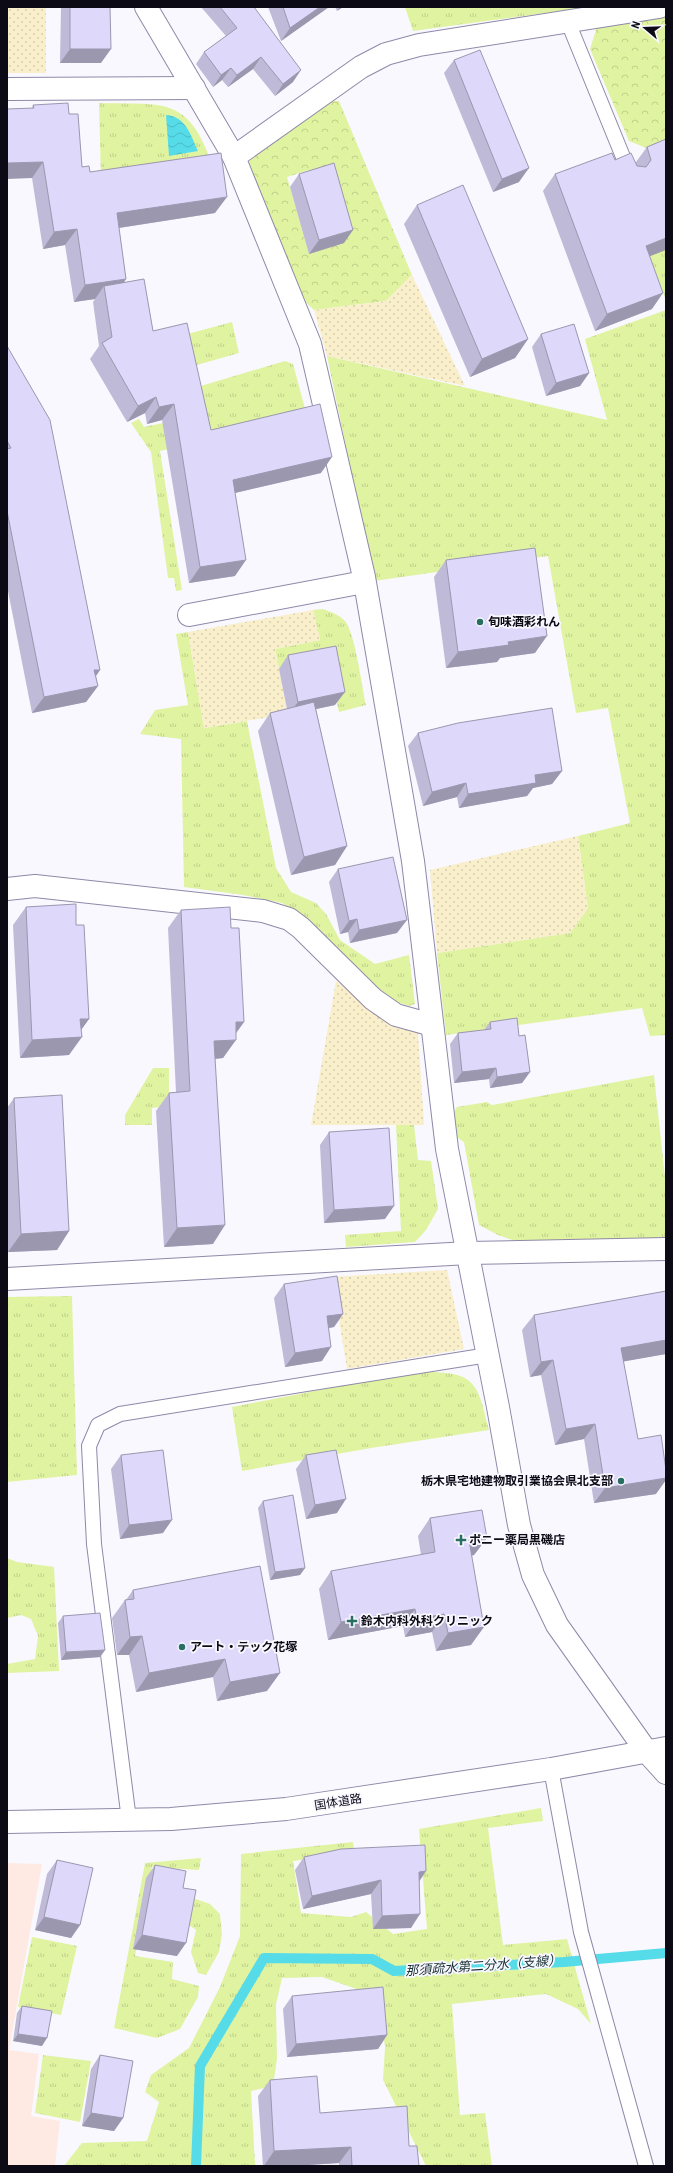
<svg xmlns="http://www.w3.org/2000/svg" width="673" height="2173" viewBox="0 0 673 2173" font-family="'Roboto Condensed','Noto Sans JP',sans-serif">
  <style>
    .commercial { fill: #feeae2 }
    .grass { fill: url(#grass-tufts) }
    .forest { fill: url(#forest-crowns); fill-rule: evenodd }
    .sand { fill: url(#sand-dots) }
    .water { fill: url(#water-waves) }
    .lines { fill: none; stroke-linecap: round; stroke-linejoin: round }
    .stream { stroke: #56dbe9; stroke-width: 10 }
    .service-casing { stroke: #8f89a8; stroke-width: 16 }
    .minor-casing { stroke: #8f89a8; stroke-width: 24 }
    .tertiary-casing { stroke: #8f89a8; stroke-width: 24 }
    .service { stroke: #fff; stroke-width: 14 }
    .minor { stroke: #fff; stroke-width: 22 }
    .tertiary { stroke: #fff; stroke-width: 22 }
    .wall { fill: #bfbad7 }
    .shaded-wall { fill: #9b97af }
    .building { fill: #ded8fa; stroke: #9b97af }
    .poi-dot { fill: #286e63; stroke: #f9f8ff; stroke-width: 1.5 }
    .labels { text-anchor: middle; stroke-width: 3.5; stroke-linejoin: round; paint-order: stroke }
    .poi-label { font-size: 12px; font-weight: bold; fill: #0c0a15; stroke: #f9f8ff; text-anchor: start }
    .street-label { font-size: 12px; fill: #0c0a15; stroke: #f9f8ff }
    .water-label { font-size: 13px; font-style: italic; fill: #182f32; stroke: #f9f8ff }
  </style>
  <defs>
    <pattern id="grass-tufts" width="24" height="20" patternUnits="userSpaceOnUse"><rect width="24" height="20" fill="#e0f3a1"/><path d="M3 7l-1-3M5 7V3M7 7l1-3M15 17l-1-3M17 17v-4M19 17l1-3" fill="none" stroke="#bfcf8a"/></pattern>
    <pattern id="forest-crowns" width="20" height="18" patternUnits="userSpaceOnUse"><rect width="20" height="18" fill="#e0f3a1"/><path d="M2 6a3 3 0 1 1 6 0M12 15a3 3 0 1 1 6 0" fill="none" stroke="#bfcf8a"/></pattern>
    <pattern id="sand-dots" width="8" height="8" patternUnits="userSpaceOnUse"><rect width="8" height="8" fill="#f9efca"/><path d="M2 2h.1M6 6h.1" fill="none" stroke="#d4ccad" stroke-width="1.8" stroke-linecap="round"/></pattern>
    <pattern id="water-waves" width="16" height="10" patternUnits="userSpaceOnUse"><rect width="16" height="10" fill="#56dbe9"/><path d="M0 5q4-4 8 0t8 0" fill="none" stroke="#4abbc7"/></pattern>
  </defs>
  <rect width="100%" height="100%" fill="#f9f8ff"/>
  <!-- commercial -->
  <polygon class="commercial" points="7,1863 42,1864 9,2050 39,2054 31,2116 60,2121 55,2166 7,2166"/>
  <!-- grass -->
  <g class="grass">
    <polygon points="405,7 590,7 413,31"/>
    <path d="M99,103C163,105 188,95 212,164L101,179Z"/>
    <polygon points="627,198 666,242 666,300"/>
    <polygon points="666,310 666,1035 650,1036 642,1008 446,1035 437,953 570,933 588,908 578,836 630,823 608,708 576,713 548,556 374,581 327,356 607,420 585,339"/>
    <polygon points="232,322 239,353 190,367 180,336"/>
    <polygon points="285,361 293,364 307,416 160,451 182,590 176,591 174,578 168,578 151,452 131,423 139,419 144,427 192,417 194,388"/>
    <path d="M323,609C331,612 338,614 345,621C355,632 362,688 366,705L339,712L326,659L279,669L275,649L320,640L313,610Z"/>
    <polygon points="188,632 204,728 247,721 276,868 291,892 316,903 326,914 340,940 375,964 409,955 415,1004 409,1006 390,1000 298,913 282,903 243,895 184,887 181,739 140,734 155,710 188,705 176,634"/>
    <polygon points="153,1068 169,1068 169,1106 152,1108 152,1125 125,1125 125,1115"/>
    <path d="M654,1075L666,1187V1238L518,1242L498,1235L479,1225L464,1142C450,1135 449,1118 457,1107L487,1102L492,1105Z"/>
    <polygon points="396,1125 414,1125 418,1160 431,1161 438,1209 426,1230 415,1242 346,1247 345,1235 401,1231"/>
    <polygon points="72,1296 77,1475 7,1482 7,1297"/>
    <path d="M428,1372C478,1372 478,1387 489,1430L371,1448L242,1471L232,1407L345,1385Z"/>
    <polygon points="7,1558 17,1562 54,1567 59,1671 7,1673 7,1664 35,1659 38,1636 31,1619 21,1615 7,1618"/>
    <polygon points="541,1808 543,1821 488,1828 503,1945 567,1939 591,2024 578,2009 546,1994 452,2004 460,2115 485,2113 492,2166 426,2166 383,2080 385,2047 379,2001 368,1993 322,1977 282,1978 276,2004 277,2059 273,2086 251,2091 255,2164 257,2166 64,2166 82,2143 147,2141 159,2102 145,2092 151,2075 189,2048 220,1987 240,1936 241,1854 353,1842 354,1852 342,1855 293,1861 301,1913 351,1917 366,1912 393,1934 427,1929 419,1829"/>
    <polygon points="201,1858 199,1870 152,1867 135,1956 173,1962 172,1979 199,1986 198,1997 180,2029 157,2038 114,2028 145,1863"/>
    <polygon points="193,1898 210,1904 220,1914 222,1934 219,1952 206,1975 198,1973 191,1952 196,1930 189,1925"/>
    <polygon points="32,1937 77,1946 61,2015 18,2007"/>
    <polygon points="43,2055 91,2061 80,2122 35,2113"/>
  </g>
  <!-- forest -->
  <g class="forest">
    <polygon points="666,11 666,156 629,141 590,49 599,20"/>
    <path d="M332,101H339L412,275L386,301L314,310L300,297L247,165L257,150ZM309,170L312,180L309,253L287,177Z"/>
  </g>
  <!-- sand -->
  <g class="sand">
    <rect x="7" y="7" width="39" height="66"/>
    <polygon points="412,275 465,386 327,356 314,310 386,301"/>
    <polygon points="313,610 320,640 275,649 288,714 204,728 188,632"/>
    <polygon points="578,836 588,908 570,933 437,953 430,870"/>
    <polygon points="336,981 395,1025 418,1033 424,1125 311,1125"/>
    <polygon points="447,1270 464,1349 347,1369 332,1277"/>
  </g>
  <!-- water -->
  <path class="water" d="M166,115C186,116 191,136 198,151L169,156Z"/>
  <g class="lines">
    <!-- stream -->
    <polyline class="stream" points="196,2166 200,2066 264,1958 372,1959 394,1971 564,1962 666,1953"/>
    <!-- service casing -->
    <g class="service-casing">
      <g id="service">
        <polyline points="568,22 630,174"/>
        <polyline points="551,1769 581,1932 646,2166"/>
        <polyline points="129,1820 94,1544 89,1446 98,1425 120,1414 488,1355"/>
      </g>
    </g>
    <!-- minor casing -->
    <g class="minor-casing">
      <g id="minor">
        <polyline points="146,7 234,157"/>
        <polyline points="7,89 194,88"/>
        <polyline points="189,615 364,582"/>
        <polyline points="7,889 35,886 263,911 289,919 301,928 373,999 396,1015 432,1025"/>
        <polyline points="7,1279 468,1253 666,1249"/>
        <polyline points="647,1752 557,1625 533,1575 519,1525 498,1407 447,1149 413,861 364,577 310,344 234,157 361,67 386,54 419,45 659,7"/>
      </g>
    </g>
    <!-- tertiary casing -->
    <g class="tertiary-casing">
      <g id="tertiary">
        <polyline points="647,1752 666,1773"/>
        <polyline points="7,1822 171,1819 286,1809 551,1769 666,1748"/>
      </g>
    </g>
    <!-- service -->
    <use href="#service" class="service"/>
    <!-- minor -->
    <use href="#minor" class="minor"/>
    <!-- tertiary -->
    <use href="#tertiary" class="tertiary"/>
  </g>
  <!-- wall -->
  <g class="wall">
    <polygon points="61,7 110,7 101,63 60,63"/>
    <polygon points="201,7 254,7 293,82 275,96 253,69 228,87 222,80 213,87 196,64 204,52 226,36"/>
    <polygon points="268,7 329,7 281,41"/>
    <polygon points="335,7 343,7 337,11"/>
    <polygon points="454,60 519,182 493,192 444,73"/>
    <polygon points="33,105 69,114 82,167 90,172 215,213 119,228 126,279 124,282 211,430 321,473 235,493 235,576 189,583 162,420 147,424 145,413 127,422 90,359 99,346 93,302 95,299 74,302 65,245 43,249 32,178 32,108"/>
    <polygon points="666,139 650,256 652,309 595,331 543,191 555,174 615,160 636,162 647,147"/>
    <polygon points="299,174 344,243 309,254 290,187"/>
    <polygon points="417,205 528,339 515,358 470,377 404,224"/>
    <polygon points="541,334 589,373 580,386 546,396 532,347"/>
    <polygon points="7,346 100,670 96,676 98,686 86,702 32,713 7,586"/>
    <polygon points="446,560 535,653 500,658 497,662 446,668 434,577"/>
    <polygon points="288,655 335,705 316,709 347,846 335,865 291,875 258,731 270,713 287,709 279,669"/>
    <polygon points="418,733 562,771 552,784 533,788 527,796 459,808 457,797 423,806 408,746"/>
    <polygon points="338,869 397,933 350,943 348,932 340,934 329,882"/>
    <polygon points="26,907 76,925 89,1019 81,1030 69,1055 20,1058 13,925"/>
    <polygon points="181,910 231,928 244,1022 236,1033 223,1058 215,1059 213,1244 164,1247 156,1111 169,1093 176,1092 168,928"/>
    <polygon points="490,1022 519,1036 530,1072 522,1083 490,1088 489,1079 454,1083 450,1044 458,1033 484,1030"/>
    <polygon points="14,1098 69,1231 57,1250 8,1252 7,1233 7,1108"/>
    <polygon points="329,1132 385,1219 324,1223 320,1145"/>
    <polygon points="284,1284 343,1314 334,1327 329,1328 322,1361 285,1367 274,1298"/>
    <polygon points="666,1291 666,1354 623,1361 638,1439 656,1494 594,1503 584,1439 555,1445 541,1375 530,1377 522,1330 534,1315"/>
    <polygon points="121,1455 163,1533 120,1539 111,1469"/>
    <polygon points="306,1455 337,1513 306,1519 296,1469"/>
    <polygon points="263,1501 305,1568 300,1575 270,1580 258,1508"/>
    <polygon points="430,1518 487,1538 474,1555 471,1556 471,1645 436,1651 432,1632 405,1637 403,1626 328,1640 319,1589 331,1571 421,1555 418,1536"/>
    <polygon points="260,1566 267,1691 217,1701 213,1677 136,1692 129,1655 117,1655 112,1618 125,1600 126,1600 133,1590"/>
    <polygon points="63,1616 105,1650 100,1657 61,1660 58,1623"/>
    <polygon points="304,1857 419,1881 411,1928 373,1929 371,1894 303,1909 295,1870"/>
    <polygon points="57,1860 80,1925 71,1938 35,1930 47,1874"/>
    <polygon points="155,1865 183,1888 177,1956 133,1949 146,1878"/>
    <polygon points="292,1996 387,2035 378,2049 287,2057 283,2009"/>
    <polygon points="22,2006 42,2046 13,2041 17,2013"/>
    <polygon points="100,2055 123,2118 114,2131 82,2126 91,2069"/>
    <polygon points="270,2080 320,2113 409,2146 419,2166 339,2166 339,2163 292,2166 263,2166 258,2096"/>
  </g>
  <!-- shaded-wall -->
  <g class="shaded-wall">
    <polygon points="320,7 329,7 281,41 290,28"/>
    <polygon points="340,7 343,7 337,11"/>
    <polygon points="70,49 111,49 101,63 60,63"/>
    <polygon points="261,57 253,69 228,87 237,75"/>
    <polygon points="231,68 222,80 213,87 221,75"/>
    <polygon points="301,70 293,82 275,96 283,84"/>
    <polygon points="43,162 32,178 7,179 7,163"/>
    <polygon points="529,168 519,182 493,192 502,179"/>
    <polygon points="227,197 215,213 105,230 117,213"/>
    <polygon points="77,229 65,245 43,249 54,232"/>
    <polygon points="353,230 344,243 309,254 319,240"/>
    <polygon points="666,238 666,250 635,262 646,246"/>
    <polygon points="126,279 115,296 104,286 95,299 74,302 85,285"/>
    <polygon points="663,293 652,309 595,331 607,314"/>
    <polygon points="528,339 515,358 470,377 482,359"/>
    <polygon points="589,373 580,386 546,396 556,383"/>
    <polygon points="156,397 145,413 127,422 138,406"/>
    <polygon points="174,404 162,420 147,424 159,407"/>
    <polygon points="332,457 321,473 222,496 233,480"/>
    <polygon points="246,560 235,576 189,583 200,567"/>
    <polygon points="547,636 535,653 500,658 497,662 446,668 458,652 508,642"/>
    <polygon points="94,670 100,670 89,686"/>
    <polygon points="98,686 86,702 32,713 44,697"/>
    <polygon points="345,692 335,705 288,715 298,702"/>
    <polygon points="562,771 552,784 533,788 527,796 459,808 468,794 535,775"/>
    <polygon points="466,783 457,797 423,806 432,792"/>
    <polygon points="347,846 335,865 291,875 304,857"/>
    <polygon points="357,919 348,932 340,934 349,921"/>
    <polygon points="407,920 397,933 350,943 359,930"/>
    <polygon points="80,1019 89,1019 76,1037 82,1037 69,1055 20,1058 32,1040"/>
    <polygon points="236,1022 244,1022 231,1040"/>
    <polygon points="236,1040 223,1058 201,1060 214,1041"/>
    <polygon points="496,1068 489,1079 454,1083 462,1072"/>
    <polygon points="530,1072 522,1083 490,1088 497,1077"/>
    <polygon points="394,1206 385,1219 324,1223 334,1210"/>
    <polygon points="225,1225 213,1244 164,1247 177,1228"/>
    <polygon points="69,1231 57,1250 8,1252 21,1234"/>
    <polygon points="343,1314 334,1327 318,1330 327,1316"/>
    <polygon points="666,1340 666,1354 610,1364 621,1348"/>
    <polygon points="331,1347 322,1361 285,1367 295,1353"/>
    <polygon points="553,1360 541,1375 530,1377 541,1362"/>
    <polygon points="595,1424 584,1439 555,1445 566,1429"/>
    <polygon points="666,1478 666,1480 656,1494 594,1503 605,1488"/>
    <polygon points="346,1499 337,1513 306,1519 315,1505"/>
    <polygon points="172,1520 163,1533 120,1539 129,1525"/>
    <polygon points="487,1538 474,1555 456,1558 469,1540"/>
    <polygon points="305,1568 300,1575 270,1580 275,1572"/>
    <polygon points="415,1609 403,1626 328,1640 341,1622"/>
    <polygon points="444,1614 432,1632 405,1637 417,1619"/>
    <polygon points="484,1627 471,1645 436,1651 448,1633"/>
    <polygon points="142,1636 129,1655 117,1655 130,1637"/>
    <polygon points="105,1650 100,1657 61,1660 66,1652"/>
    <polygon points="225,1659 213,1677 136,1692 149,1673"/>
    <polygon points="280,1673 267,1691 217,1701 230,1682"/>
    <polygon points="426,1871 417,1885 419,1872"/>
    <polygon points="381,1880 371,1894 303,1909 312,1896"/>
    <polygon points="420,1914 411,1928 373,1929 382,1916"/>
    <polygon points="44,1917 80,1925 71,1938 35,1930"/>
    <polygon points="142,1935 186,1943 177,1956 133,1949"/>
    <polygon points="18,2034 47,2038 42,2046 13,2041"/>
    <polygon points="387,2035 378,2049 287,2057 296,2044"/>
    <polygon points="91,2113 123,2118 114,2131 82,2126"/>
    <polygon points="351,2147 339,2163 292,2166 264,2166 274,2151"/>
  </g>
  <!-- building -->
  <g class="building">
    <polygon points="70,7 110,7 111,49 70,49"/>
    <polygon points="220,7 254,7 301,70 283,84 261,57 237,75 231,68 221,75 204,52 237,28"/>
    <polygon points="283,7 320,7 290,28"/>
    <polygon points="480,50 529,168 502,179 454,60"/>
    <polygon points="68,103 69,114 78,114 82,167 89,166 90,172 221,153 227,197 117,213 126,279 85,285 77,229 54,232 43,162 7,163 7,109 34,108 33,105"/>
    <polygon points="666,139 666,238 646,246 663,293 607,314 555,174 612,153 615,160 631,153 637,166 646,167 651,160 647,147"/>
    <polygon points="334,163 353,230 319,240 299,174"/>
    <polygon points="463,185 528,339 482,359 417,205"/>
    <polygon points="144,279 153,331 187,323 211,430 320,404 332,457 233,480 246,560 200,567 174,404 159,407 156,397 138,406 102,343 112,337 104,286"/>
    <polygon points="574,324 589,373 556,383 541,334"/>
    <polygon points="7,346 50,420 100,670 94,670 98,686 44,697 7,511 7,449 11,448 7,441"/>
    <polygon points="535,548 547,636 508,642 509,645 458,652 446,560"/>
    <polygon points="336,646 345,692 298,702 288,655"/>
    <polygon points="314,702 347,846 304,857 270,713"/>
    <polygon points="552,708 562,771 535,775 536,783 468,794 466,783 432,792 418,733 458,723"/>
    <polygon points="393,857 407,920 359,930 357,919 349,921 338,869"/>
    <polygon points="76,904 76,925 84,925 89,1019 80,1019 82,1037 32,1040 26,907"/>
    <polygon points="230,907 231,928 239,928 244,1022 236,1022 236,1040 214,1041 225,1225 177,1228 169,1093 190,1091 181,910"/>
    <polygon points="517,1018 519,1036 525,1035 530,1072 497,1077 496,1068 462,1072 458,1033 491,1029 490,1022"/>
    <polygon points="62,1095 69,1231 21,1234 14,1098"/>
    <polygon points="389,1128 394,1206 334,1210 329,1132"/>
    <polygon points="337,1276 343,1314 327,1316 331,1347 295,1353 284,1284"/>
    <polygon points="666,1291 666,1340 621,1348 638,1439 661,1435 666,1470 666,1478 605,1488 595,1424 566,1429 553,1360 541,1362 534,1315"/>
    <polygon points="163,1450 172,1520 129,1525 121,1455"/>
    <polygon points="336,1450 346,1499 315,1505 306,1455"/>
    <polygon points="293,1495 305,1568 275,1572 263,1501"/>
    <polygon points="482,1510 487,1538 469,1540 484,1627 448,1633 444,1614 417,1619 415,1609 341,1622 331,1571 435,1552 430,1518"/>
    <polygon points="260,1566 280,1673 230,1682 225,1659 149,1673 142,1636 130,1637 125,1600 134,1599 133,1590"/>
    <polygon points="100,1613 105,1650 66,1652 63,1616"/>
    <polygon points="425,1845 426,1871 419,1872 420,1914 382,1916 381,1880 312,1896 304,1857 341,1849"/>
    <polygon points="57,1860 93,1868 80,1925 44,1917"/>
    <polygon points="155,1865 186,1871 183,1888 196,1890 186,1943 142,1935"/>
    <polygon points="383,1987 387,2035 296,2044 292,1996"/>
    <polygon points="22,2006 52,2011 47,2038 18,2034"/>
    <polygon points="100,2055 133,2061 123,2118 91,2113"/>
    <polygon points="317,2076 320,2113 407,2106 409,2146 417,2146 419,2166 352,2166 351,2147 274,2151 270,2080"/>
  </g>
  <!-- markers -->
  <g class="poi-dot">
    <circle cx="480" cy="622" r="4"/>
    <circle cx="621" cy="1481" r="4"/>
    <path d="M459 1534h4v4h4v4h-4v4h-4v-4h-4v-4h4z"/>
    <path d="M350 1615h4v4h4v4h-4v4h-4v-4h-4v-4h4z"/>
    <circle cx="182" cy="1647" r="4"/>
  </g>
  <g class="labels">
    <!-- poi labels -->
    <g class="poi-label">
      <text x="488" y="626">旬味酒彩れん</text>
      <text x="613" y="1485" text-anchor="end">栃木県宅地建物取引業協会県北支部</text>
      <text x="469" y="1544">ポニー薬局黒磯店</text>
      <text x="361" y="1625">鈴木内科外科クリニック</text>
      <text x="190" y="1651">アート・テック花塚</text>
    </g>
    <!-- street labels -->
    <g class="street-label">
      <text transform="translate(338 1802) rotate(-9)" y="4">国体道路</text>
    </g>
    <!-- water labels -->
    <g class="water-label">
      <text transform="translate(483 1965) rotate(-4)" y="5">那須疏水第二分水（支線）</text>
    </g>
  </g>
  <!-- border -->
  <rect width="673" height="2173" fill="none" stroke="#0c0a15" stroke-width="16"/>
  <!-- north arrow -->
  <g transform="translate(645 28) rotate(289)" stroke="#f9f8ff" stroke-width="3" paint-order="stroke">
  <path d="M0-3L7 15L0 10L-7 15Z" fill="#0c0a15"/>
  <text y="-6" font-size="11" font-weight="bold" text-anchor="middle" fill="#0c0a15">N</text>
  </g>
</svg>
